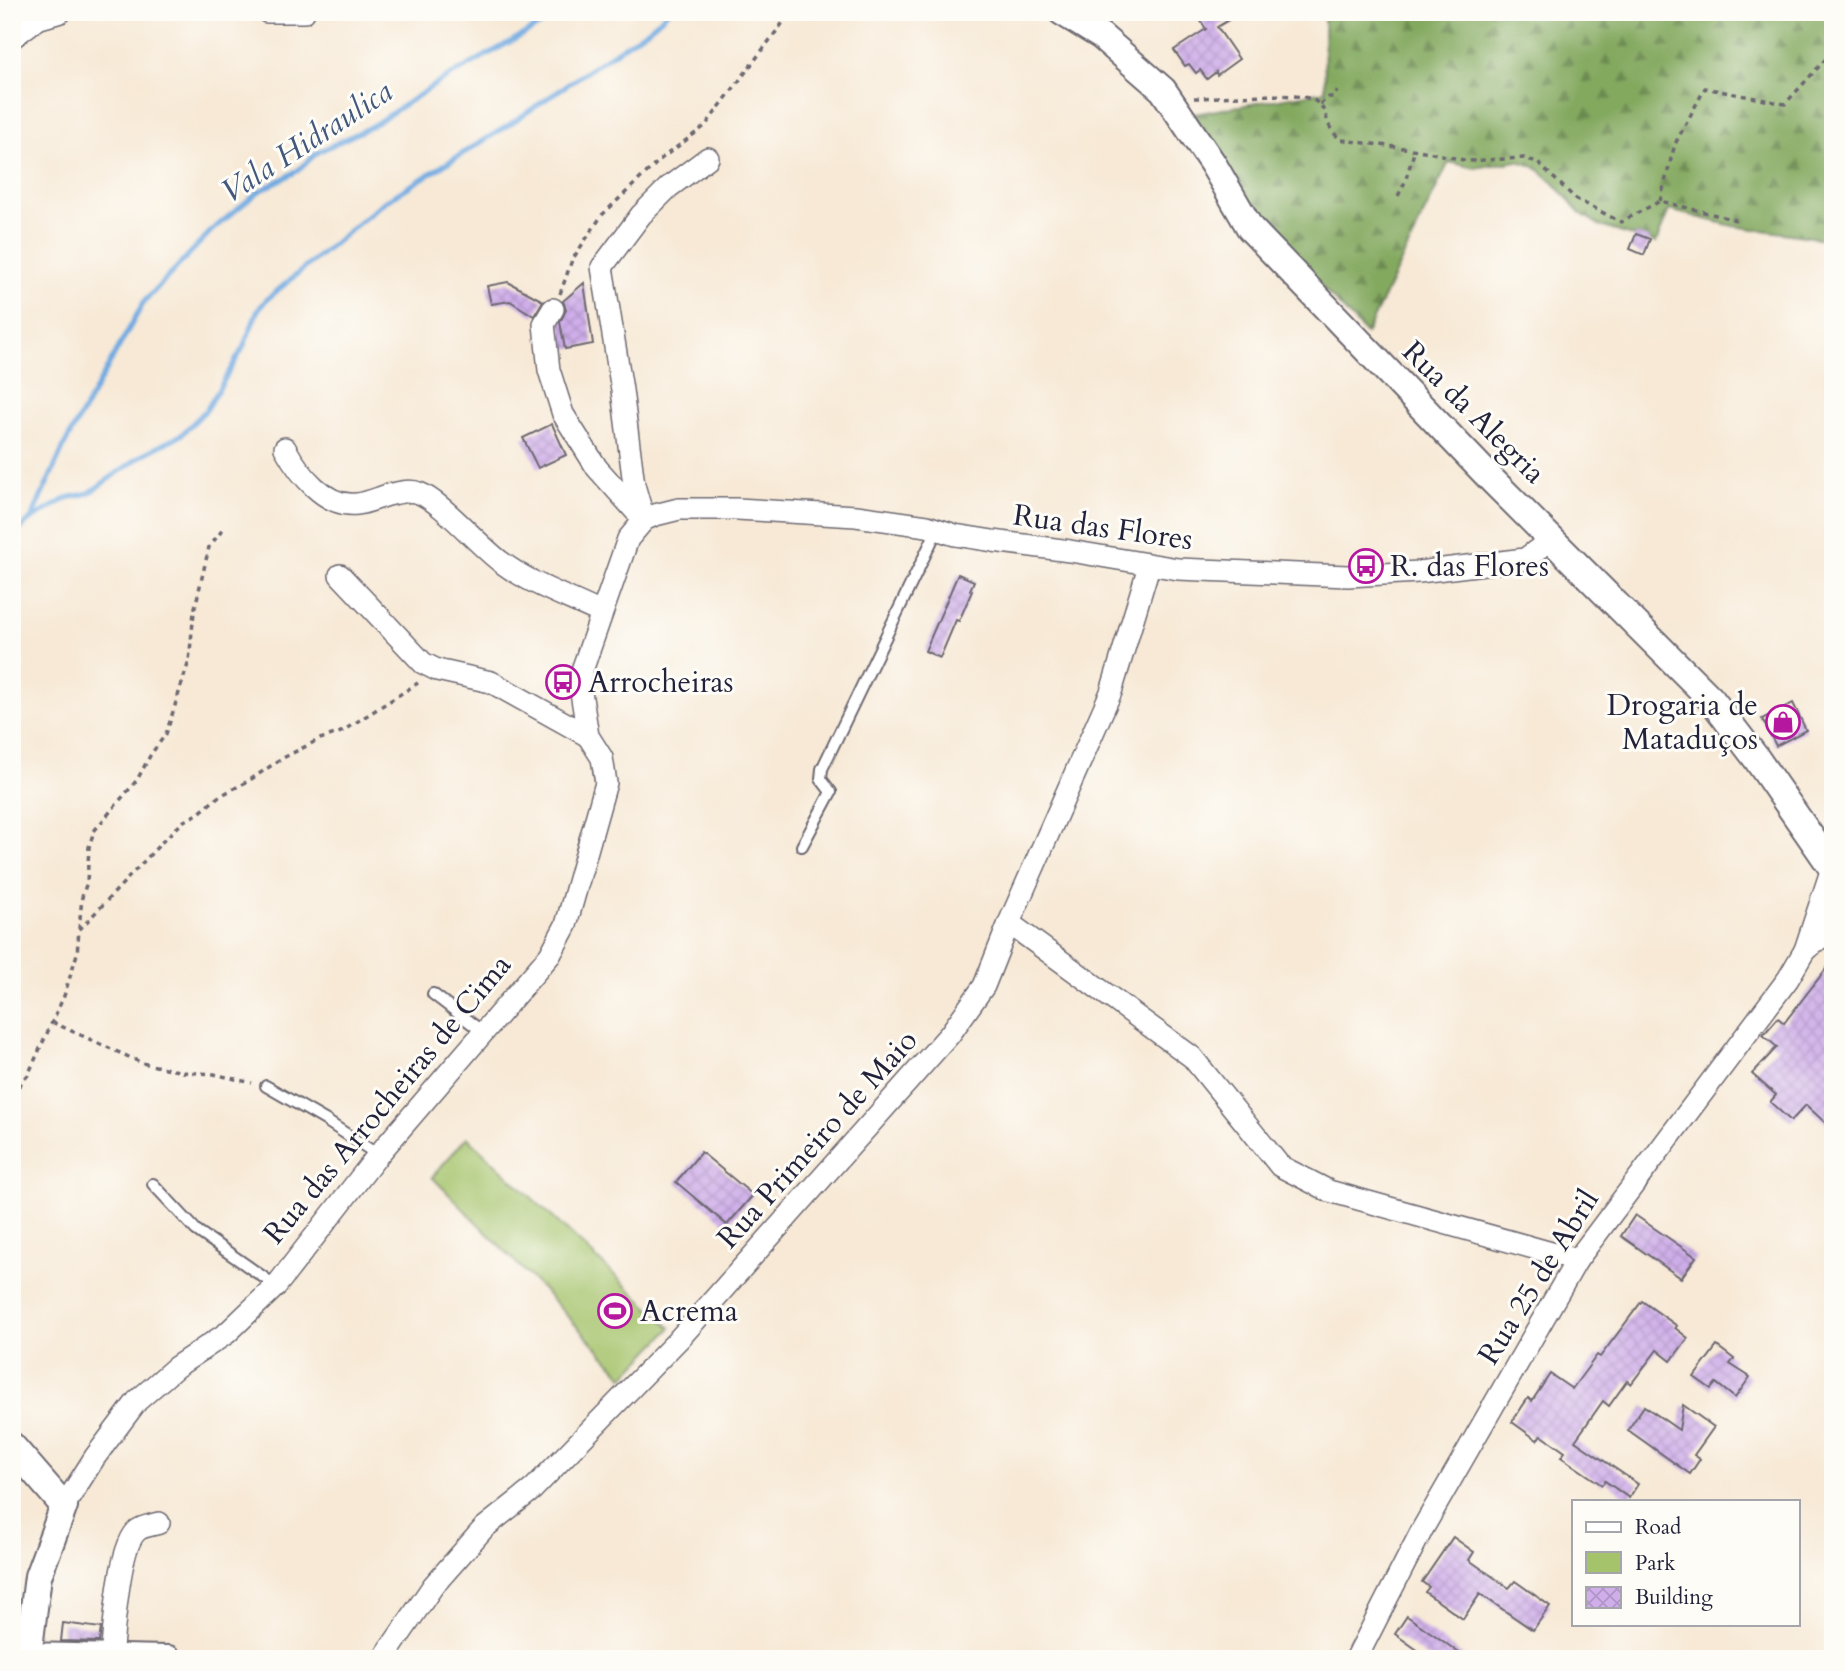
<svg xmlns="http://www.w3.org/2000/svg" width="1845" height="1671" viewBox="0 0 1845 1671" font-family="Cardo,serif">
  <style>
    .forest { fill: url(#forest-firs); stroke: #52664d; stroke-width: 2 }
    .park { fill: #a4c36b; stroke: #637253; stroke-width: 2 }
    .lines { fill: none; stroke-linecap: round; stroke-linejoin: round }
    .stream { stroke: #71aae1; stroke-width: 5 }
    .building { fill: url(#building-cross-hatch) }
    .service-casing { stroke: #6d6871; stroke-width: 14 }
    .minor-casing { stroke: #6d6871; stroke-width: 24 }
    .tertiary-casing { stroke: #6d6871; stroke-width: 30 }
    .path { stroke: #6d6871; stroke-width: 3.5; stroke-dasharray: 5 5; stroke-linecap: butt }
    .service { stroke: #fff; stroke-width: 10 }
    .minor { stroke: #fff; stroke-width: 21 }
    .tertiary { stroke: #fff; stroke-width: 26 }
    .labels { text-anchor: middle; stroke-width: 6; stroke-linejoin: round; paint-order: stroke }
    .street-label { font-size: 30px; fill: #22223b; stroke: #fdfcf7 }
    .poi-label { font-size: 30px; fill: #22223b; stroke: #fdfcf7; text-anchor: start }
    .water-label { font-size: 32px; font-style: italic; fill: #42587d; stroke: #fdfcf7 }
  </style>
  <defs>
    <pattern id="forest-firs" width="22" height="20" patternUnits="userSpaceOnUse" patternTransform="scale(1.75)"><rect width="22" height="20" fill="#83a95f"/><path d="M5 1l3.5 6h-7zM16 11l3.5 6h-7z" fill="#6b8950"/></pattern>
    <pattern id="building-cross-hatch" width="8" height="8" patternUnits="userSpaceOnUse" patternTransform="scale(1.75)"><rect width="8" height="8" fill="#cfaee9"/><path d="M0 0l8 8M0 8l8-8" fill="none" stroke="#b195c9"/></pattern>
  </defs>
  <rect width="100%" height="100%" fill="#fdfcf7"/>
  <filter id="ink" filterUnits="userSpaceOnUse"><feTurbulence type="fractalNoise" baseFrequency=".0143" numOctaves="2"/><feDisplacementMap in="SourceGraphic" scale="14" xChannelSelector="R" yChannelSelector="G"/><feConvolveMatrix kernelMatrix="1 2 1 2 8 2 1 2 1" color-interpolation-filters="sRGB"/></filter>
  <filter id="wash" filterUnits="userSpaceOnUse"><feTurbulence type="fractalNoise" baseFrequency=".00686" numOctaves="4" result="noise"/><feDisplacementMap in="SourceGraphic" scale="28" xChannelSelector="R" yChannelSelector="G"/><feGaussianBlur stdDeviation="1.57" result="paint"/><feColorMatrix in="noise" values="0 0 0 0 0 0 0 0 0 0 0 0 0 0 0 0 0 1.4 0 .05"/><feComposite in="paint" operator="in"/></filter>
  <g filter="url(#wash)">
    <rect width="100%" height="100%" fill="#f7e9d6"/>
    <!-- forest -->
    <polygon class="forest" points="1348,12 1351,14 1358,12 1833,12 1833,240 1733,226 1669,210 1656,243 1637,234 1635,237 1601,226 1580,213 1553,182 1534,166 1517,161 1475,168 1449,162 1366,334 1256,216 1194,114 1325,91 1324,18"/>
    <!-- park -->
    <polygon class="park" points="467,1137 671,1328 624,1377 545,1292 432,1177"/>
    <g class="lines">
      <!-- stream -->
      <g class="stream">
        <polyline points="30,520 67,498 89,493 144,454 181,435 207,409 243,348 258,310 266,300 384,202 504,128 649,29 668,12"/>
        <polyline points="12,537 31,519 66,442 144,302 212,230 258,192 297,171 318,152 370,127 441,81 563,12"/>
      </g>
    </g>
    <g id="blocks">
      <!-- building -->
      <g class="building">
        <polygon points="1195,12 1242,12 1217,27 1239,59 1217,75 1216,72 1207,79 1200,70 1196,73 1189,64 1185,66 1174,50 1206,29"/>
        <polygon points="1636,234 1650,239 1644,255 1630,249"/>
        <polygon points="508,282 543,301 534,316 510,301 491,304 487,286"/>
        <polygon points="584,283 593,344 565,349 560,322 566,310 563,301"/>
        <polygon points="552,424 566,455 538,468 523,438"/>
        <polygon points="958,574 974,581 970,590 972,591 959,621 956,620 940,658 925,651"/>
        <polygon points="1793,703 1806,730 1776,746 1762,719"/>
        <polygon points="1833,960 1833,1130 1806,1105 1791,1121 1770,1102 1776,1095 1752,1074 1777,1047 1763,1035 1778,1018 1784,1023"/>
        <polygon points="701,1152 753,1195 727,1225 676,1182"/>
        <polygon points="1635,1215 1696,1257 1681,1278 1621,1236"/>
        <polygon points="1642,1301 1677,1326 1675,1328 1688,1338 1671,1361 1657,1350 1631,1384 1627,1381 1609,1406 1603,1401 1575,1441 1638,1484 1629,1498 1605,1481 1602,1485 1561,1457 1565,1452 1541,1435 1537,1440 1512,1422 1528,1398 1532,1401 1550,1374 1572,1389 1597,1355 1600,1357"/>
        <polygon points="1717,1346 1734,1359 1730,1364 1750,1377 1735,1398 1716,1383 1711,1389 1694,1377"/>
        <polygon points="1683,1405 1714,1427 1694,1455 1700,1459 1690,1474 1628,1430 1644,1406 1679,1430"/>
        <polygon points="1453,1537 1474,1552 1469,1560 1509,1588 1515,1581 1550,1606 1533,1630 1480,1594 1463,1619 1425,1592 1429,1587 1422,1582"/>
        <polygon points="1407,1616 1443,1641 1467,1659 1430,1659 1395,1634"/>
        <polygon points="63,1623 101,1628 99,1642 61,1641"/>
      </g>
    </g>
  </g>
  <g filter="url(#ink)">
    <use href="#blocks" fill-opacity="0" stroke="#6d6871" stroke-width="2"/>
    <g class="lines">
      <!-- service casing -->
      <g class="service-casing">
        <g id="service">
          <polyline points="802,846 831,792 821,779 822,769 937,530"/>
          <polyline points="433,994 484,1033"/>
          <polyline points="266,1086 325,1120 378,1155"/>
          <polyline points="153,1184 196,1230 276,1286"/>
        </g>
      </g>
      <!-- minor casing -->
      <g class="minor-casing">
        <g id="minor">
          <polyline points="267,12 304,12"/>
          <polyline points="12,38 37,19 61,12"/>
          <polyline points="553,309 544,324 549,370 563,414 597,468 640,516"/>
          <path d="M285,448C299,473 325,508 357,504C367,503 378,498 388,495C398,493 409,489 419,493C442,502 478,545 501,562C530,584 568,597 601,613"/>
          <polyline points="644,520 634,485 622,390 602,267 641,215 669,187 708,158"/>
          <polyline points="340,575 423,663 437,670 491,682 588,736"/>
          <polyline points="1009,923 1192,1057 1280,1166 1329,1191 1577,1260"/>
          <polyline points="1805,950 1833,928"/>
          <polyline points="64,1506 95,1457 137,1401 176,1367 227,1333 276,1286 378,1155 550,955 566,925 606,783 602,758 588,736 579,679 628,539 644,520 655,515 679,509 737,509 856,516 927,526 955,535 993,541 1070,551 1178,569 1348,576 1419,572 1525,559 1552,539"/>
          <path d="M111,1658C114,1632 118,1545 138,1530C143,1526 153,1525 159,1523"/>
          <polyline points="383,1659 433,1586 484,1528 533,1489 678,1340 950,1034 984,986 1009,923 1111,692 1149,566"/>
          <polyline points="1356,1659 1423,1528 1577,1260 1788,979 1805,950 1832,868"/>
        </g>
      </g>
      <!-- tertiary casing -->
      <g class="tertiary-casing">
        <g id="tertiary">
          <polyline points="1062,12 1101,36 1163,90 1213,164 1250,228 1493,481 1711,699 1756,758 1833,869"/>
          <polyline points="12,1446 64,1506 38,1576 28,1656 168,1659"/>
        </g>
      </g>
      <!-- path -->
      <g class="path">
        <path d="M1194,98C1218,98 1298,90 1315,101C1331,111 1322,127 1342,140L1419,150L1468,161L1524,158L1537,162L1576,199L1621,222L1660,201L1736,220"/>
        <polyline points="1320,104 1329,97 1334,97 1337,91"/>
        <polyline points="1398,196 1405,182 1415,149"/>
        <polyline points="1660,201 1675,144 1705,88 1785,104 1833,51"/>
        <polyline points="560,294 572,260 602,215 662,158 705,126 791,12"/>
        <polyline points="79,929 82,897 87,882 89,847 94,831 137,780 151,754 166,734 189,661 194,612 209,547 224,528"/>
        <polyline points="52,1022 142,1063 183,1072 214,1074 252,1083"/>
        <polyline points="12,1094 28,1075 64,996 77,954 79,930 164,840 184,821 198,814 218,797 250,780 281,759 320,739 341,732 418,683"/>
      </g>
      <!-- service -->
      <use href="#service" class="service"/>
      <!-- minor -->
      <use href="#minor" class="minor"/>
      <!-- tertiary -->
      <use href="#tertiary" class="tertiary"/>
    </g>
  </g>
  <!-- icons -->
  <defs>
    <g id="bus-ring" transform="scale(1.75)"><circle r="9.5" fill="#fdfcf7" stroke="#b5179e" stroke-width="1.5"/><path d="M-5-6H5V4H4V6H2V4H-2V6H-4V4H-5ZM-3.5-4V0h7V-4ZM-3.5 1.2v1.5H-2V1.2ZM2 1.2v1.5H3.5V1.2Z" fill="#b5179e"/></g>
    <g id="shop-ring" transform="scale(1.75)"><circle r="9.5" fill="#fdfcf7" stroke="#b5179e" stroke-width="1.5"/><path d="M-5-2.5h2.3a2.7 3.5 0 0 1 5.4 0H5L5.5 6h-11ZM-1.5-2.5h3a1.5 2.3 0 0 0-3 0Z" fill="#b5179e"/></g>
    <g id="stadium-ring" transform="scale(1.75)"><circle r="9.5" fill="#fdfcf7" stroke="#b5179e" stroke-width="1.5"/><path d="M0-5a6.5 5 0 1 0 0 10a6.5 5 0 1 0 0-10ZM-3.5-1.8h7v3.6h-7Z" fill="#b5179e"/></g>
  </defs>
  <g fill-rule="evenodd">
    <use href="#bus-ring" x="1366" y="566"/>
    <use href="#bus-ring" x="563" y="682"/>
    <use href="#shop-ring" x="1783" y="722"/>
    <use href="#stadium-ring" x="615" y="1311"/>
  </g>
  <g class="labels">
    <!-- street labels -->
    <g class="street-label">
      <text transform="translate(1474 412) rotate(45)" y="10">Rua da Alegria</text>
      <text transform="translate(1103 527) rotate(8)" y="10">Rua das Flores</text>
      <text transform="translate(387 1099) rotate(-50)" y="10">Rua das Arrocheiras de Cima</text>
      <text transform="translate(817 1139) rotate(-48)" y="10">Rua Primeiro de Maio</text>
      <text transform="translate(1538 1277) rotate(-58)" y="10">Rua 25 de Abril</text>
    </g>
    <!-- poi labels -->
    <g class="poi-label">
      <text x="1390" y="576">R. das Flores</text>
      <text x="588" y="692">Arrocheiras</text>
      <text x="1758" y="715" text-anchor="end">Drogaria de<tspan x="1758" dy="34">Mataduços</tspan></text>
      <text x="640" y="1321">Acrema</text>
    </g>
    <!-- water labels -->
    <g class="water-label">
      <text transform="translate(306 141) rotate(-33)" y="11">Vala Hidraulica</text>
    </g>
  </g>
  <!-- margin -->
  <rect width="1845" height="1671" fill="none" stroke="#fdfcf7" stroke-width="42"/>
  <!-- legend -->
  <rect x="1572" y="1500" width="228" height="126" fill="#fdfcf7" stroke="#a5a5ac" stroke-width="2"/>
  <rect x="1586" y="1522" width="35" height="10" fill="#ffffff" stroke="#a5a5ac" stroke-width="2"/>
  <text x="1635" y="1534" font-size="21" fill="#22223b">Road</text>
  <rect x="1586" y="1552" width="35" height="21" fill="#a4c36b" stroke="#a5a5ac" stroke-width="2"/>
  <text x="1635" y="1570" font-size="21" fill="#22223b">Park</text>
  <rect x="1586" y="1587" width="35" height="21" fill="url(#building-cross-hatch)" stroke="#a5a5ac" stroke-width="2"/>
  <text x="1635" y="1604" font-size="21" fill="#22223b">Building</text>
</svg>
